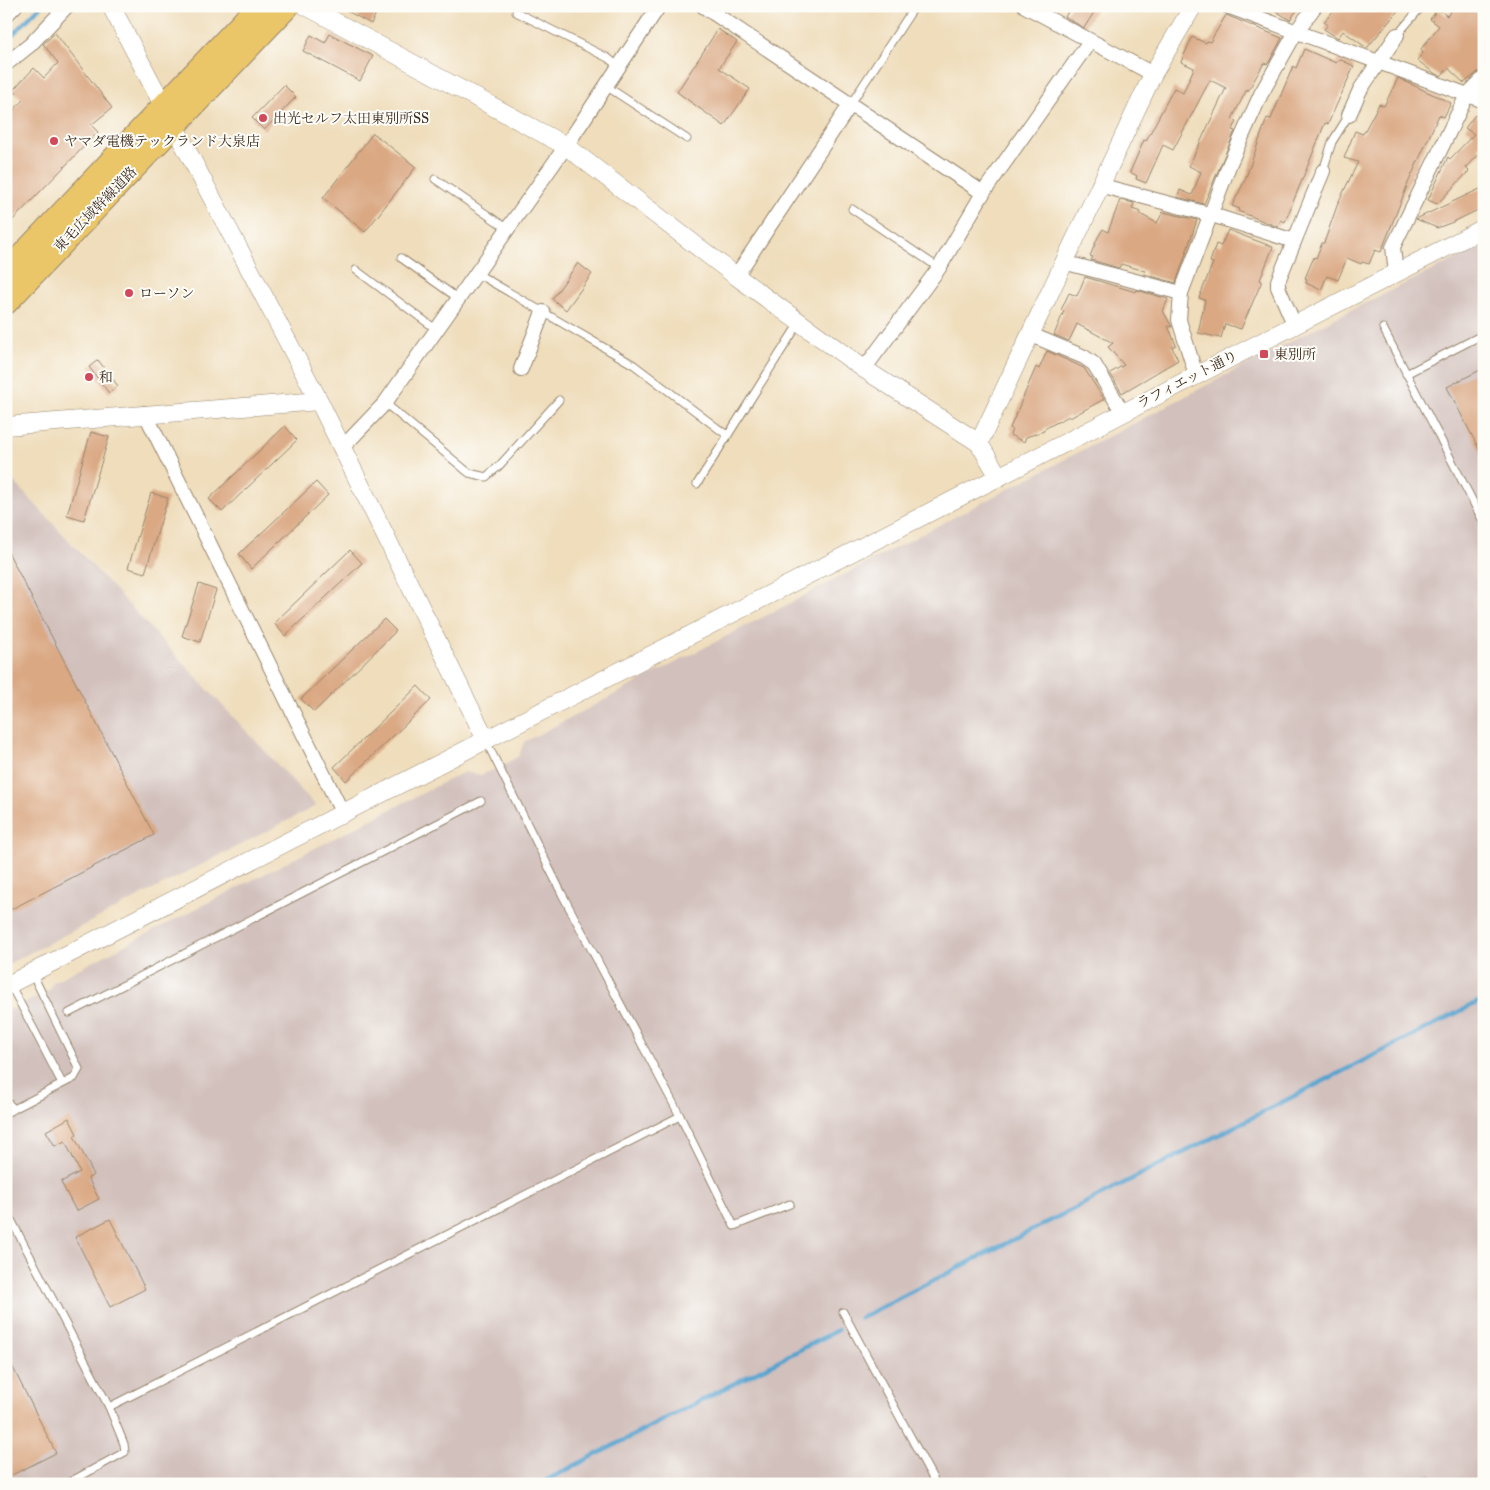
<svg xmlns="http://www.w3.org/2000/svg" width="1490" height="1490" viewBox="0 0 1490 1490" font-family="'IM FELL Great Primer','Noto Serif JP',serif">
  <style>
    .industrial { fill: #d1c0bc }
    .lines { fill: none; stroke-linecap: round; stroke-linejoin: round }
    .stream { stroke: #55a2ce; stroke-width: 4.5 }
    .building { fill: #daa883 }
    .service-casing { stroke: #95846c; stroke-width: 9 }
    .minor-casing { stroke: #95846c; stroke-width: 16 }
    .tertiary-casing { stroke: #95846c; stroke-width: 19 }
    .trunk-casing { stroke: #95846c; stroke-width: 26 }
    .service { stroke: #fff; stroke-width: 7 }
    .minor { stroke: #fff; stroke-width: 14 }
    .tertiary { stroke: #fff; stroke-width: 18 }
    .trunk { stroke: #ebc669; stroke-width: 24 }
    .poi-dot { fill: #d1495b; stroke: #fdfcf7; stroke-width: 2 }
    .labels { text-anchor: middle; stroke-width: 4; stroke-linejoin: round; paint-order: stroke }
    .poi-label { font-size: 14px; fill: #3b2a1e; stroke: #fdfcf7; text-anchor: start }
    .street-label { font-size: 14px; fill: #3b2a1e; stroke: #fdfcf7 }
  </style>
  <rect width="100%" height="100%" fill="#fdfcf7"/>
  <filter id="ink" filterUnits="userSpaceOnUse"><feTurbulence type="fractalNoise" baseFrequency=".02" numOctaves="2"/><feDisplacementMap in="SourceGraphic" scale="10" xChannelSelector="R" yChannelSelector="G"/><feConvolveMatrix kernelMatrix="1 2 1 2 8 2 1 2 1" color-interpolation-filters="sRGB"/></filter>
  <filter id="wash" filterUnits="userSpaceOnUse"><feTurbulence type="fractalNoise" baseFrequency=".0096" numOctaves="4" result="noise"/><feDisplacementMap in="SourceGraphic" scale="20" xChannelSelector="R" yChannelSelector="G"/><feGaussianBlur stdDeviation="1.12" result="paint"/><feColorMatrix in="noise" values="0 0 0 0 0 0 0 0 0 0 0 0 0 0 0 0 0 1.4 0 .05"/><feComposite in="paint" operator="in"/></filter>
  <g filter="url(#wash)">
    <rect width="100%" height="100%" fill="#efddbb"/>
    <!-- industrial -->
    <g class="industrial">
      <polygon points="1484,245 1484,1484 6,1484 6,1008 13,1009 21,1005 50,990 53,982 464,772 481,775 500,767 519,756 524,742 1339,316"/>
      <polygon points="6,473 316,806 6,965"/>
    </g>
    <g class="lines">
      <!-- stream -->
      <g class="stream">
        <polyline points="6,41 41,6"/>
        <polyline points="860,1318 1484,999"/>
        <polyline points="539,1484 838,1330"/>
      </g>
    </g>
    <g id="blocks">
      <!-- building -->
      <g class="building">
        <polygon points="338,6 368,6 377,11 371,24"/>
        <polygon points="1071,6 1098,6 1084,28 1065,17"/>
        <polygon points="1268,6 1300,6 1290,20"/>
        <polygon points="1337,6 1402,6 1367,48 1343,31 1338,38 1324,29 1328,25 1324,22"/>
        <polygon points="1455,6 1478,6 1484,11 1484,67 1464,83 1448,68 1441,76 1434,73 1417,60 1423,53 1421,49 1439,26 1430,19 1438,9 1447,16"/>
        <polygon points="1226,15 1282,38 1269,62 1267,64 1264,63 1248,91 1247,89 1232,119 1237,122 1232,130 1235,131 1204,204 1177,197 1180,190 1192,195 1201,172 1189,166 1226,88 1210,80 1173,150 1163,145 1146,183 1136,179 1137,176 1130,172 1144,140 1146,141 1174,88 1183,93 1194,68 1181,62 1192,37 1206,43 1207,41 1210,42"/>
        <polygon points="718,29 737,42 719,68 750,89 724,126 677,92"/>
        <polygon points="55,33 112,108 91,125 98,132 6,227 6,118 23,100 13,90 34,68 44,78 58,63 43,44"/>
        <polygon points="330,34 373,56 360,81 303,51 311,35 325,43"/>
        <polygon points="1304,49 1336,63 1339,59 1354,66 1328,124 1325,123 1285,222 1281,220 1278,227 1238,211 1240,209 1232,206 1245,180 1267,118 1271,119 1293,66 1296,68"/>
        <polygon points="1398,78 1451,103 1444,117 1439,115 1409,181 1381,252 1375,250 1369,264 1362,262 1361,264 1347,258 1338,280 1327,276 1321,290 1306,283 1307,279 1305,278 1314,257 1316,258 1322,243 1324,243 1338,203 1358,162 1344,158 1355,131 1363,134 1379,104 1384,106"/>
        <polygon points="284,85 296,97 264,130 252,118"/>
        <polygon points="1475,115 1484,120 1484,142 1478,148 1482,151 1466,168 1469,171 1437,204 1428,200 1448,157 1450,159 1474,134 1465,128"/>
        <polygon points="373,133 416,167 365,232 323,198"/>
        <polygon points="1484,187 1484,207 1453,222 1437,228 1416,219"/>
        <polygon points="1120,200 1134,203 1132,209 1141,212 1140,214 1157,223 1163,212 1197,220 1176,283 1144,274 1145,271 1121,264 1119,268 1091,260 1093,257 1090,256 1098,237 1103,229 1108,232"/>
        <polygon points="1228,230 1273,247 1260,280 1262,281 1241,329 1225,324 1221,338 1198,333 1205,300 1199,298 1213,263 1210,262 1216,244 1221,246"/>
        <polygon points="578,263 592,274 566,310 552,299"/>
        <polygon points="1085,277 1136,292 1137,290 1168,299 1163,311 1172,327 1168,326 1176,345 1172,347 1178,360 1122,393 1110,373 1124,365 1108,347 1113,343 1077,324 1069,341 1054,335 1064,311 1061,310 1069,293 1077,296"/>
        <polygon points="1047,351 1084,368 1104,399 1070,418 1069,416 1044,429 1044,431 1026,437 1024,442 1010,435 1012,429 1010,428 1036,367 1039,369"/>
        <polygon points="98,360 118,386 109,393 89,367"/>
        <polygon points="1484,368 1484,459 1447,387"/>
        <polygon points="285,426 297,440 222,512 209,499"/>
        <polygon points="91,432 109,437 84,520 67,515"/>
        <polygon points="316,482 328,495 251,569 239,554"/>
        <polygon points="151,493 168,498 145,573 128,568"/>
        <polygon points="6,548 154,835 6,912"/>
        <polygon points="350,550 362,563 285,636 274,623"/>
        <polygon points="199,584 216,590 200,642 182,636"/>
        <polygon points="384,619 396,631 314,712 301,699"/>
        <polygon points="418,686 431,700 346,781 334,767"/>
        <polygon points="69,1118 77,1134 74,1136 94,1175 88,1178 99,1199 76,1211 61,1182 80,1172 65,1141 55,1146 46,1131"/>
        <polygon points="110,1219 145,1289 110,1307 75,1237"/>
        <polygon points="6,1354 56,1453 10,1476 6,1469"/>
      </g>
    </g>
  </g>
  <g filter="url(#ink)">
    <use href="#blocks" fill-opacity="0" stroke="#95846c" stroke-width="1"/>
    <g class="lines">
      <!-- service casing -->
      <g class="service-casing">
        <g id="service">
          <polyline points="516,12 608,58 619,67"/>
          <polyline points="1397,35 1422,6"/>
          <polyline points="606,86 687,139"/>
          <polyline points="850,105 915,6"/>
          <polyline points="1323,171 1332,142 1349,115"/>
          <polyline points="435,179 508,229"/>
          <polyline points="852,209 939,268"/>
          <polyline points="401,258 459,299"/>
          <polyline points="356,270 437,330"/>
          <polyline points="476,273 634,365 728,436"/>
          <polyline points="1383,328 1484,523"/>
          <polyline points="1406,374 1484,334"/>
          <polyline points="385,403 469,473 486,477 499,466 559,400"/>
          <polyline points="697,484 799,323"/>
          <polyline points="486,741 562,894 680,1116 734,1226 790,1204"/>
          <polyline points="10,984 62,1083"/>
          <polyline points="69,1013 481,801"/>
          <polyline points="6,1101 14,1109"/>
          <polyline points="6,1113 74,1078 79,1069 32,973"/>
          <polyline points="6,1210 109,1407 124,1444 125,1452 66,1484"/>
          <polyline points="843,1312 936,1484"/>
          <polyline points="109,1407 680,1116"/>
          <polyline points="1421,1484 1426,1481"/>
        </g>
      </g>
      <!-- minor casing -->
      <g class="minor-casing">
        <g id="minor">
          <polyline points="703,6 983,193"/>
          <polyline points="1025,6 1153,74"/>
          <polyline points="1227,6 1484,101"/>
          <polyline points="6,15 15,6"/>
          <polyline points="6,64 30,45 67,6"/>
          <polyline points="1349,115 1360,90 1397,35"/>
          <polyline points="1099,185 1212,215 1294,241"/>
          <polyline points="1063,262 1181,293"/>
          <polyline points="1396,273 1393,247 1467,95 1484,78"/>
          <polyline points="736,276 850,105"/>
          <polyline points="1294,324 1278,287 1278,281 1323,171"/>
          <polyline points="1029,334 1084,357 1094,364 1123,413"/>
          <polyline points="521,369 543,312"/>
          <polyline points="864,369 939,268 983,193 1090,41"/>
          <polyline points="1196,375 1179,320 1181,293 1230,163 1261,94 1296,32 1315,6"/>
          <polyline points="145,413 343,814"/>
          <polyline points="341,449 385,403 566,146 659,6"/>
        </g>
      </g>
      <!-- tertiary casing -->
      <g class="tertiary-casing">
        <g id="tertiary">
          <polyline points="111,6 319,401 486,740"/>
          <polyline points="306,6 566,146 736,276 864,369 979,443 999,477"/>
          <polyline points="6,426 319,401"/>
          <polyline points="979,443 1153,74 1193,6"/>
          <polyline points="6,986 1484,228"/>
        </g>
      </g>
      <!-- trunk casing -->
      <g class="trunk-casing">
        <g id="trunk">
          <polyline points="6,273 259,6"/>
          <polyline points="6,302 287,6"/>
        </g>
      </g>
      <!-- service -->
      <use href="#service" class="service"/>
      <!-- minor -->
      <use href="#minor" class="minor"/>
      <!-- tertiary -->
      <use href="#tertiary" class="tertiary"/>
      <!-- trunk -->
      <use href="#trunk" class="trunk"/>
    </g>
  </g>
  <!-- markers -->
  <g class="poi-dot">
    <circle cx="263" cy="118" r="5"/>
    <circle cx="54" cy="141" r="5"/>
    <circle cx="129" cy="293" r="5"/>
    <rect x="1259" y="349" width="10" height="10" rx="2.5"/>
    <circle cx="89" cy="377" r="5"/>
  </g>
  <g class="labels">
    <!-- poi labels -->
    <g class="poi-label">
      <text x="273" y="123">出光セルフ太田東別所SS</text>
      <text x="64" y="146">ヤマダ電機テックランド大泉店</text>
      <text x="139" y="298">ローソン</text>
      <text x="1274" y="359">東別所</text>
      <text x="99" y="382">和</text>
    </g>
    <!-- street labels -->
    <g class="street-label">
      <text transform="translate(95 209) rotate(-46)" y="5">東毛広域幹線道路</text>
      <text transform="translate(1187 379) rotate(-27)" y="5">ラフィエット通り</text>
    </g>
  </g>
  <!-- margin -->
  <rect width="1490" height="1490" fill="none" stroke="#fdfcf7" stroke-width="25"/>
</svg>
